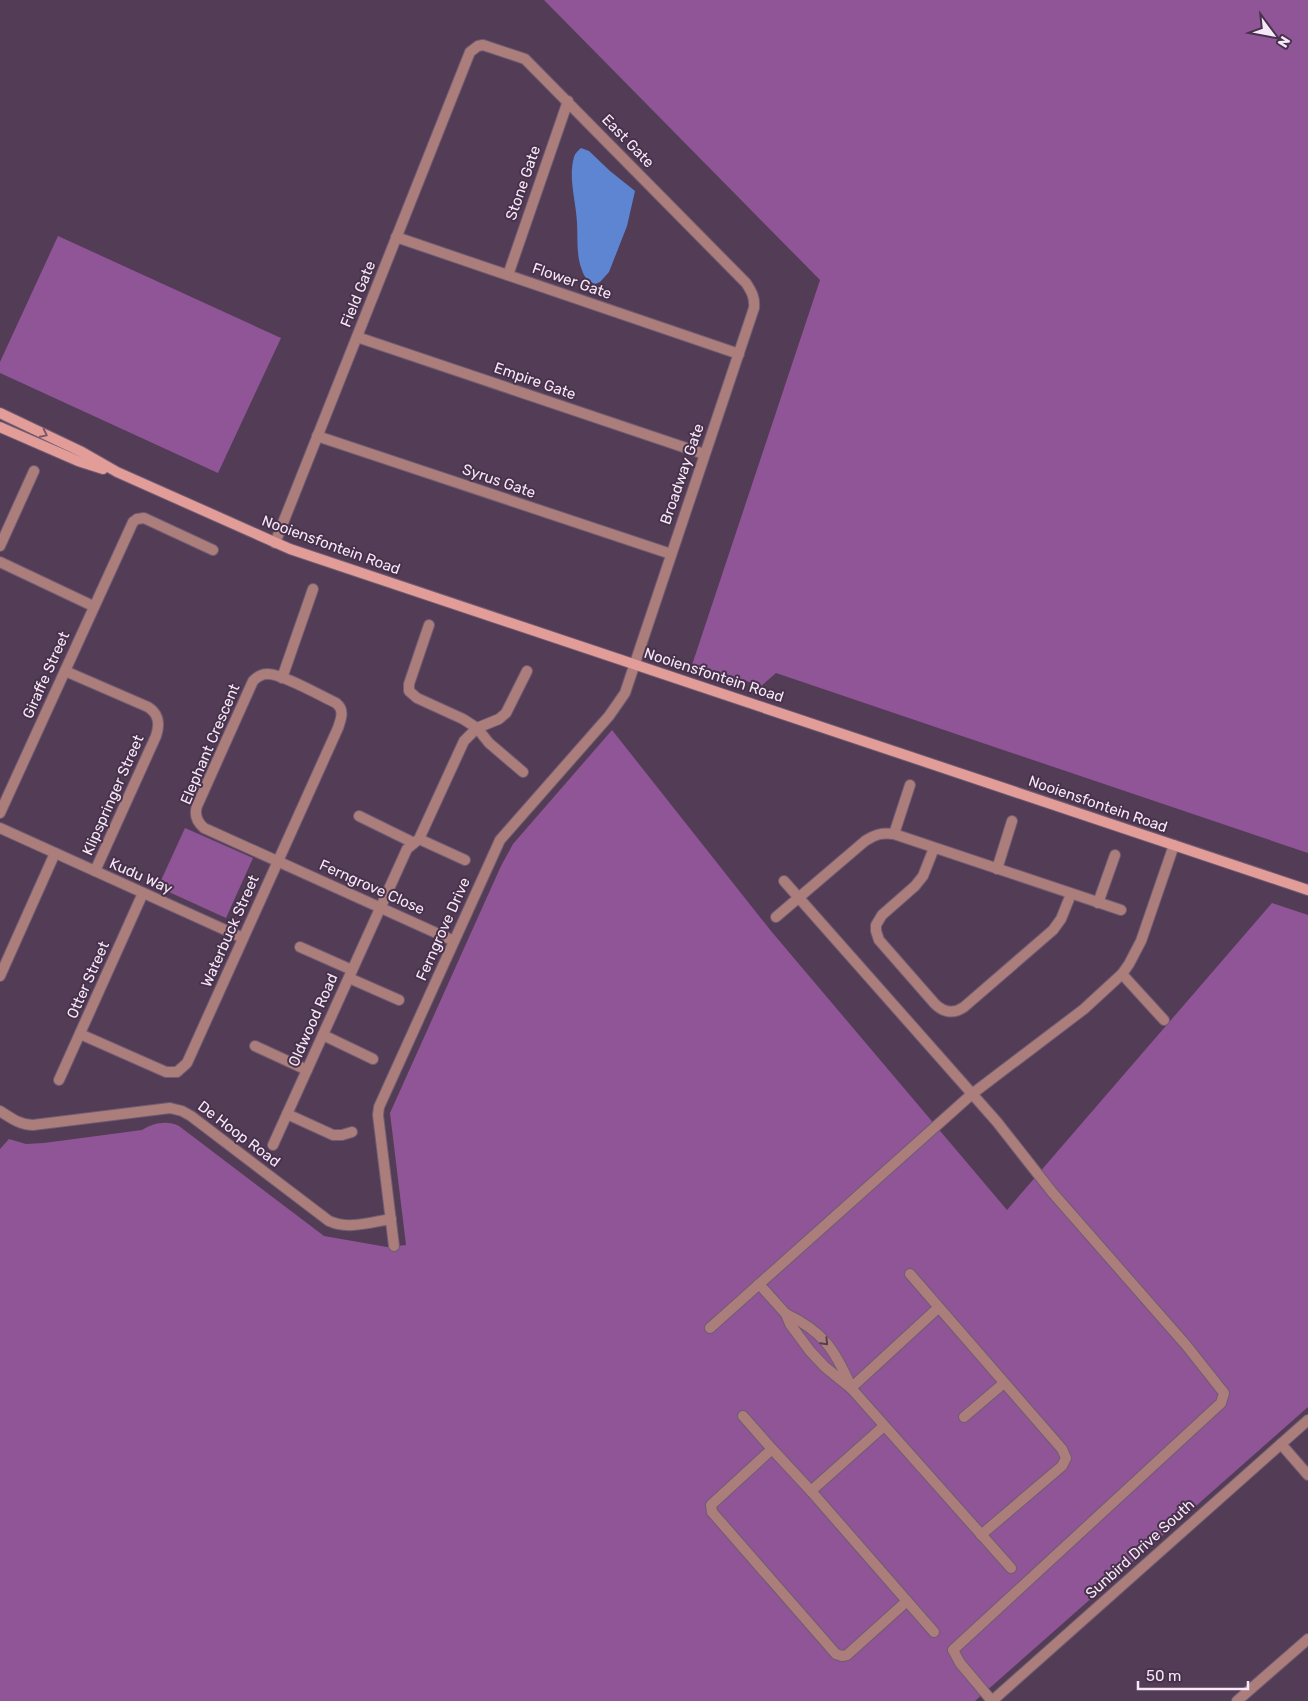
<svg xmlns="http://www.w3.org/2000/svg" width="1308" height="1701" viewBox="0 0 1308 1701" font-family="Rubik,sans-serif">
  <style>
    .green { fill: #8f5597 }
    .water { fill: #5d85d2 }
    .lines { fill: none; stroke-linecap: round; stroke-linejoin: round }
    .street-casing { stroke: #705c73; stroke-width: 12 }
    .secondary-casing { stroke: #705c73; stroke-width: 12 }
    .street { stroke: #ab7e7c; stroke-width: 10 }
    .secondary { stroke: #e39d99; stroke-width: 10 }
    .oneway { stroke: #7e5766 }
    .oneway2 { stroke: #573d52 }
    .labels { text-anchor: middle; stroke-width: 4; stroke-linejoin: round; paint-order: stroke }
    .street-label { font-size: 15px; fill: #f6e8f8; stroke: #48324b }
  </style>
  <rect width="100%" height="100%" fill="#533d56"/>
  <!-- green -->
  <g class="green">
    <polygon points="544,0 1308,0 1308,853 776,673 761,686 726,674 714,676 691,668 820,280"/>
    <polygon points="58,236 281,338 218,473 0,373 0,362"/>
    <path d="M612,730L771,931L1007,1210L1272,903L1308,915V1407L975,1701H0V1149L9,1139L26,1144L44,1143L142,1130C153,1123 167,1120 179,1126L324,1236L387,1247L406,1245L390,1113L501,866L513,844Z"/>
    <polygon points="185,828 253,858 226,918 158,887"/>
  </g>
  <!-- water -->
  <path class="water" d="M581,148L589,151L610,171L635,191L627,226L609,272L600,282L595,284C588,281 584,277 582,270C576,256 578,238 577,223C576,201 568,178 574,157C575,153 578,151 581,148Z"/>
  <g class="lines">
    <!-- street casing -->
    <g class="street-casing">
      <g id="street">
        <polyline points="396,237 739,354"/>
        <polyline points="508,275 568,101"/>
        <polyline points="357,337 704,454"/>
        <polyline points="317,436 671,554"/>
        <path d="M275,543L470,52L478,46L483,45L525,59L746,283C752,292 755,298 754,308L625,693L609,716L500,840L379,1107L378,1115L394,1246"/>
        <polyline points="0,546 34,471"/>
        <polyline points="0,562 93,606"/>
        <polyline points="429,625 409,684 409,691 417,698 463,719 477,728 489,743 523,772"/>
        <path d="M65,671L148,707C159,714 160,724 156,736L95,871"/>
        <polyline points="282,678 313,589"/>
        <polyline points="0,813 133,522 137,519 144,518 213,550"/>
        <polyline points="359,816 414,843"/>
        <polyline points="0,828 243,938"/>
        <polyline points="894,834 910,785"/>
        <polyline points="419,839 465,860"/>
        <path d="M934,848L923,876L915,886L882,915L876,925V931L879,940L935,1004C944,1013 954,1014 964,1007L1053,930L1061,919L1071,894"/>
        <polyline points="997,869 1012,821"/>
        <polyline points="784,881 997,1122 1052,1192 1186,1345 1224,1393 1221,1403 953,1650 960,1663 992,1701"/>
        <polyline points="1098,903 1115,855"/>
        <path d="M776,917L865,841C874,835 882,832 894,834L1121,910"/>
        <polyline points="300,947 352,970"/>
        <polyline points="1122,974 1164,1020"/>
        <polyline points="0,976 55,853"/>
        <polyline points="349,978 399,1000"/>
        <path d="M80,1034L166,1072H177L187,1063C237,951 287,839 338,728C341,719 345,710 336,703C321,696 281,673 267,674C261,674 257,677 253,681L197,806C194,815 197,822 204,828L454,941"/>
        <polyline points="323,1035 373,1059"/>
        <polyline points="255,1046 307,1070"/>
        <polyline points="59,1080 143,893"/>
        <path d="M0,1111C11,1118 20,1125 33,1125L170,1108L182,1111L191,1116L329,1221C349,1230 371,1222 391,1219"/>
        <polyline points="287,1114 333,1135 342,1135 352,1132"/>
        <polyline points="273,1145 407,849 419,839 464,741 477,728 499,719 506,713 527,671"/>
        <polyline points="910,1274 1062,1449 1066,1458 1062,1466 981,1535"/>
        <polyline points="759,1284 786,1314 790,1324 810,1351 825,1367 851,1388"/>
        <polyline points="938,1308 851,1388 1011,1568"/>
        <path d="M786,1314C823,1331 835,1350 851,1387"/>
        <polyline points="710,1328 972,1094 1084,1009 1122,974 1129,964 1141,941 1174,845"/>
        <polyline points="743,1416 772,1449"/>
        <polyline points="964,1417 1004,1383"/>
        <polyline points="884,1426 811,1491 772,1449 711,1505 712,1512 836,1654 842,1656 847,1655 907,1601"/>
        <polyline points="1281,1444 1308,1475"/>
        <polyline points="811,1491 934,1632"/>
        <polyline points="992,1701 1308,1420"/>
        <polyline points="1237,1701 1308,1639"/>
      </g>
    </g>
    <!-- secondary casing -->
    <g class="secondary-casing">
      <g id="secondary">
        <polyline points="0,413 82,452 117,472 290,549 1308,890"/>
        <polyline points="0,427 78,461 103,469"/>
      </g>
    </g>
    <!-- street -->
    <use href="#street" class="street"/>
    <!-- secondary -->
    <use href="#secondary" class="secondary"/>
  </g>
  <!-- one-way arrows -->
  <defs><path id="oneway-chevron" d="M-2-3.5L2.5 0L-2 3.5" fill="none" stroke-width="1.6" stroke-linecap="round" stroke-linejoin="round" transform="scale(1.25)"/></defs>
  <use class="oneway" href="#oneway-chevron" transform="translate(44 434) rotate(26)"/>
  <use class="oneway2" href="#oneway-chevron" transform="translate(825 1342) rotate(46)"/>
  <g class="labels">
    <!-- street labels -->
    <g class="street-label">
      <text transform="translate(628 141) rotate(46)" y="5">East Gate</text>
      <text transform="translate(523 183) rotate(-71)" y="5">Stone Gate</text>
      <text transform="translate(572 281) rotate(19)" y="5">Flower Gate</text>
      <text transform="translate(358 294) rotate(-68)" y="5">Field Gate</text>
      <text transform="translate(535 381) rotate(19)" y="5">Empire Gate</text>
      <text transform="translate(682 474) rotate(-71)" y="5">Broadway Gate</text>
      <text transform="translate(499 481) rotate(19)" y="5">Syrus Gate</text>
      <text transform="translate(331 545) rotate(20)" y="5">Nooiensfontein Road</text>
      <text transform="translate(46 675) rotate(-66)" y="5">Giraffe Street</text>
      <text transform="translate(714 675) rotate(18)" y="5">Nooiensfontein Road</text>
      <text transform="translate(210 744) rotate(-67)" y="5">Elephant Crescent</text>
      <text transform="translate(113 795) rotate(-66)" y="5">Klipspringer Street</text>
      <text transform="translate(1098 804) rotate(19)" y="5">Nooiensfontein Road</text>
      <text transform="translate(141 876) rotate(24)" y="5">Kudu Way</text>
      <text transform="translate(372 887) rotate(24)" y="5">Ferngrove Close</text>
      <text transform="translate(443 929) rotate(-66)" y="5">Ferngrove Drive</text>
      <text transform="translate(230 931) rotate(-66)" y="5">Waterbuck Street</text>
      <text transform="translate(88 980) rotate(-66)" y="5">Otter Street</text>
      <text transform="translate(313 1020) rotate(-66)" y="5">Oldwood Road</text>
      <text transform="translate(239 1134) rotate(37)" y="5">De Hoop Road</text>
      <text transform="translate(1140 1549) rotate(-42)" y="5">Sunbird Drive South</text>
    </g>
  </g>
  <!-- north arrow -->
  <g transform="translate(1273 35) rotate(122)" stroke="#48324b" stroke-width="4" paint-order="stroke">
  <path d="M0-4L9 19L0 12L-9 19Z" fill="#f6e8f8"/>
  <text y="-8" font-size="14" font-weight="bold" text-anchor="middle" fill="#f6e8f8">N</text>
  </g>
  <!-- scale -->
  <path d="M1138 1681v8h110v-8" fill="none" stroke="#f6e8f8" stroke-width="2.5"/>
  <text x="1146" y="1681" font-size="15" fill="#f6e8f8" stroke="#48324b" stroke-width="4" paint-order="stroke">50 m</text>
</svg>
